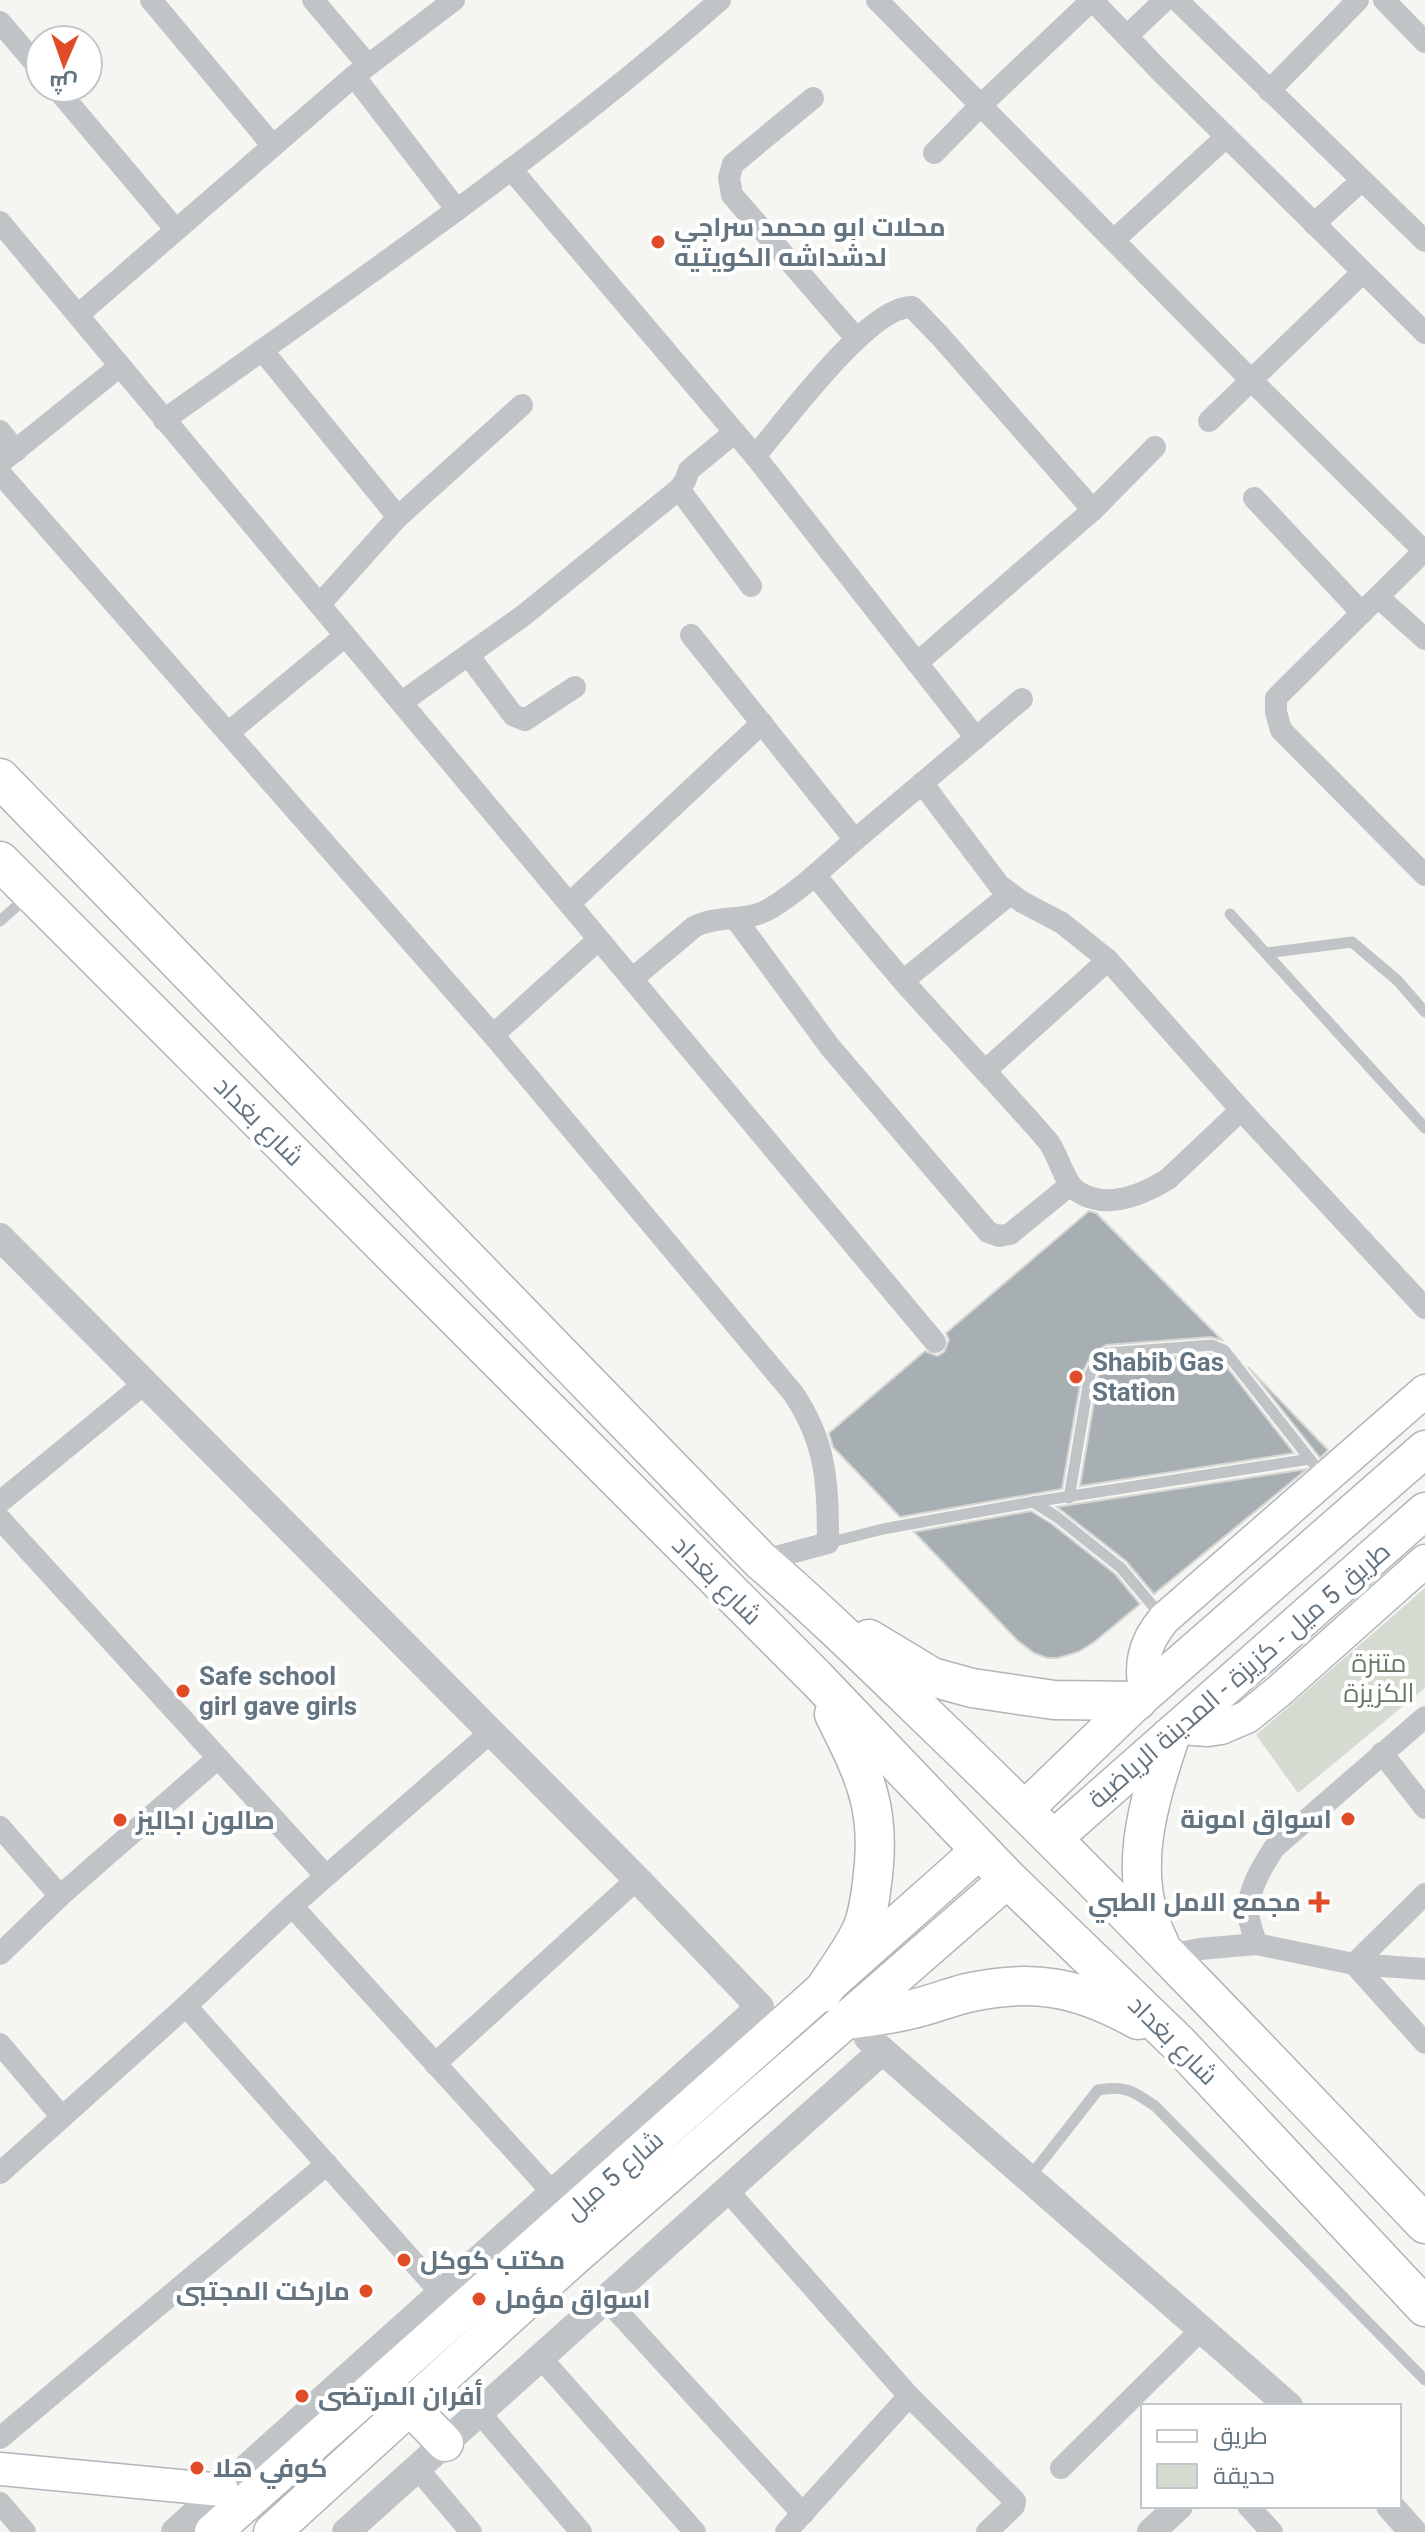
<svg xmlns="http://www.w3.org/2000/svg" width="1425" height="2532" viewBox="0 0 1425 2532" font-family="Roboto,Cairo,sans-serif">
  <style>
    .green { fill: #d6dbd2 }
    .building { fill: #a7afb3; stroke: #d6d6d4; stroke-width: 2 }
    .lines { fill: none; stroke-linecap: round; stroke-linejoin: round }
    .secondary-casing { stroke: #b0b6ba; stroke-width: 35 }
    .primary-casing { stroke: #b1b6b9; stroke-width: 39 }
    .trunk-casing { stroke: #b1b5b8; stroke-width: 41 }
    .service { stroke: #c0c4c7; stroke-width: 11 }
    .minor { stroke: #c0c4c7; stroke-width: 22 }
    .tertiary { stroke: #c0c4c7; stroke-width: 28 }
    .secondary { stroke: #fff; stroke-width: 32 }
    .primary { stroke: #fff; stroke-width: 36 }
    .trunk { stroke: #fff; stroke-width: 38 }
    .poi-dot { fill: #df4c27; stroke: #fff; stroke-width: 3 }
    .labels { text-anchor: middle; stroke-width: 8; stroke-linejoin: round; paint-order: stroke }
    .poi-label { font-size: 26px; font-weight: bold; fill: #647581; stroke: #fff; text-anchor: start }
    .street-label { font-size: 26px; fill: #647581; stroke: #fff }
    .park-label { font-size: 26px; fill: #687963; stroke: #fff }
  </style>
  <rect width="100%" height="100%" fill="#f5f5f1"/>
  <!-- green -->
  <polygon class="green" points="1425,1588 1425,1688 1298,1793 1256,1735"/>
  <!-- building -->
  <g class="building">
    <polygon points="1089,1211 1096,1213 1222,1340 1211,1337 1106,1345 1092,1354 1082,1373 1062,1489 900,1517 833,1447 829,1433 925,1351 937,1356 944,1352 949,1340 946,1333"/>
    <polygon points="1211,1354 1219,1357 1294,1453 1080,1486 1098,1377 1104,1367 1110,1361"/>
    <polygon points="1248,1367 1328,1450 1320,1458 1317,1454"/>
    <polygon points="1307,1469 1154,1594 1126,1561 1057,1507"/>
    <polygon points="1031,1511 1052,1524 1115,1574 1140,1604 1093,1643 1078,1652 1058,1658 1047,1658 1034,1653 1017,1640 914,1532"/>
  </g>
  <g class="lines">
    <!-- secondary casing -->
    <g class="secondary-casing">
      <g id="secondary">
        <path d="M1146,1694C1139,1665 1144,1643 1164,1619L1425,1391"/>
        <polyline points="1181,1728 1208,1730 1221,1728 1247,1717 1279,1691 1425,1561"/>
        <polyline points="0,2469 222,2490"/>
      </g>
    </g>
    <!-- primary casing -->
    <g class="primary-casing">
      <g id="primary">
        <polyline points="1024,1810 1137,1701 1425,1449"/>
        <polyline points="1053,1839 1425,1511"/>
        <polyline points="410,2407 445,2443"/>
        <polyline points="213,2532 980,1850"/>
        <polyline points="272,2532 572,2259 1008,1879"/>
      </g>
    </g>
    <!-- trunk casing -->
    <g class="trunk-casing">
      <g id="trunk">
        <path d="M0,778L761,1561C830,1620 894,1685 960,1748C1119,1902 1272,2063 1425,2224"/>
        <polyline points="0,861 817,1679 1008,1879 1179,2044 1425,2307"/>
        <polyline points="869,1639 932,1677 972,1688 1054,1700 1137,1701"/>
        <path d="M1159,1942C1125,1875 1148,1804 1170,1737"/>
        <path d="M822,1993C835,1973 851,1952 861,1931C868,1916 870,1899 872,1883C882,1810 866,1778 834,1714"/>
        <path d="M847,2020C867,2017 888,2015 908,2010C928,2006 947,1998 967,1993C1033,1978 1079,1987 1138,2020"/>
      </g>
    </g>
    <!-- service -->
    <g class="service">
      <polyline points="1230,914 1425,1128"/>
      <polyline points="0,921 28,896"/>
      <polyline points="1266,953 1352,942 1397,980 1425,1012"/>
      <polyline points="1069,1498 1090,1374 1097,1361 1107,1353 1212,1345 1224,1350 1313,1463"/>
      <polyline points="1033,1502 1057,1517 1121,1568 1163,1618"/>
      <polyline points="828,1543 883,1529 1033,1502 1310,1459"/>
      <path d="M1029,2178L1098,2090C1125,2085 1133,2091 1155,2106L1425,2380"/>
    </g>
    <!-- minor -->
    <g class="minor">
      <polyline points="151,0 273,146"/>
      <polyline points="313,0 368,65"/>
      <polyline points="877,0 1251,380 1424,551"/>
      <polyline points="1092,0 1162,73 1425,333"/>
      <polyline points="1177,0 1425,241"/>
      <polyline points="1384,0 1425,42"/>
      <polyline points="0,22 40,69"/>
      <polyline points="1127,36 1165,0"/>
      <polyline points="354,76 457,210"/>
      <polyline points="56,88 176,230"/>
      <polyline points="1269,91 1358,0"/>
      <polyline points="813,98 733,164 729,178 732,195 856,338"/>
      <polyline points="934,153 981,105 1092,0"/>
      <polyline points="511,169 755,456 976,738"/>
      <polyline points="0,222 935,1342"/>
      <polyline points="1314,224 1362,180"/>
      <polyline points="1114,240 1226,137"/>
      <polyline points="78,315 354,76 454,0"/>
      <polyline points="262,350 398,517"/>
      <path d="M164,420C353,285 546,153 720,0"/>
      <polyline points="1209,421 1363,272"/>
      <polyline points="0,431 16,451"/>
      <path d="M755,456C784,423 869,305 912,307L940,336L1093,510"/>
      <polyline points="0,463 120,366"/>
      <path d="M0,473L493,1035L793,1393C827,1443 828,1485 828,1543L761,1561"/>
      <polyline points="679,489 751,586"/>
      <polyline points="1254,498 1362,613"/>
      <polyline points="1425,550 1276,698 1276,712 1281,730 1425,875"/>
      <polyline points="1378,597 1425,639"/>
      <polyline points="320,604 398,517 522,405"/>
      <polyline points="691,635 855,840"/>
      <polyline points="469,656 513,715 525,720 575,687"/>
      <polyline points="917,663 1093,510 1155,447"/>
      <polyline points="402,702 524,615 679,489 685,481 689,470 735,432"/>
      <polyline points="228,733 345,636"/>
      <polyline points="922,783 999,885 1022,902 1062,923 1108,960 1241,1110 1425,1308"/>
      <path d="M815,875C844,911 874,947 904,982C951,1035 1000,1086 1047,1140C1059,1154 1063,1182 1077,1191C1106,1211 1142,1195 1168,1179L1241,1110"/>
      <polyline points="569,904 762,723"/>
      <polyline points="735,918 830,1047 988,1232 999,1236 1010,1234 1070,1185"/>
      <path d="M632,979L694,927C719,914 747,923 771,908C804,888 832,859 862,834C915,789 968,744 1022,699"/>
      <polyline points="903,981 1010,894"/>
      <polyline points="493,1035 598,940"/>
      <polyline points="985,1071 1108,960"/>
      <polyline points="0,1502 145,1383"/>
      <polyline points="0,1519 326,1876"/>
      <path d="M1425,1717L1274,1848C1262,1867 1248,1889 1248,1913C1249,1923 1254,1935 1256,1944L1354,1964L1425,2043"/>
      <polyline points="1382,1753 1425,1808"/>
      <polyline points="0,1827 60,1896"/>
      <polyline points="292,1906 553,2193"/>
      <polyline points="0,1954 60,1896 218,1758"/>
      <polyline points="1169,1955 1200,1949 1256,1944"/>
      <polyline points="1354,1964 1425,1894"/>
      <polyline points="1354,1964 1425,1969"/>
      <polyline points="186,2006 441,2293"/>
      <polyline points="0,2044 62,2117"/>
      <polyline points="435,2064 637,1879"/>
      <polyline points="0,2173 186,2006 292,1906 491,1732"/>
      <polyline points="727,2190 909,2396 1015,2501 1014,2506 987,2532"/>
      <polyline points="606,2299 803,2514"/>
      <polyline points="540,2357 695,2532"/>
      <polyline points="479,2412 581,2532"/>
      <polyline points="0,2438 327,2164"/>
      <polyline points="417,2468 471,2532"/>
      <polyline points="1061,2468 1201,2330"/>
      <polyline points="0,2503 25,2532"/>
      <polyline points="1248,2506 1272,2532"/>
      <polyline points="786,2532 909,2396"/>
    </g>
    <!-- tertiary -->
    <g class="tertiary">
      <polyline points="0,1237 637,1879 760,2007 175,2532"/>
      <polyline points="868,2038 1289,2406"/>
      <polyline points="1390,2506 1413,2532"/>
      <polyline points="346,2532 882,2051"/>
      <polyline points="1151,2532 1179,2506"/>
    </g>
    <!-- secondary -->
    <use href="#secondary" class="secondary"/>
    <!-- primary -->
    <use href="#primary" class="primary"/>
    <!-- trunk -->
    <use href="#trunk" class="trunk"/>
  </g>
  <!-- markers -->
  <g class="poi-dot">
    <circle cx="658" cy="242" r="8"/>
    <circle cx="1076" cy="1377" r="8"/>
    <circle cx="183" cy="1691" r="8"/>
    <circle cx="1348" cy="1819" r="8"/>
    <circle cx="120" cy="1820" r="8"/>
    <path d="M1315 1890h8v8h8v8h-8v8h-8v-8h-8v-8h8z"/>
    <circle cx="404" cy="2260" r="8"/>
    <circle cx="366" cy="2291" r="8"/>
    <circle cx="479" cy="2299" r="8"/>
    <circle cx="302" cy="2396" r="8"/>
    <circle cx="197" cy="2468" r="8"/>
  </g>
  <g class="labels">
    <!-- poi labels -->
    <g class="poi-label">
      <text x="674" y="236">محلات ابو محمد سراجي<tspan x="674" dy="30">لدشداشه الكويتيه</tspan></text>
      <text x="1092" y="1371">Shabib Gas<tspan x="1092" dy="30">Station</tspan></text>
      <text x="199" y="1685">Safe school<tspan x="199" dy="30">girl gave girls</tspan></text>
      <text x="1332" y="1828" text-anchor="end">اسواق امونة</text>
      <text x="136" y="1829">صالون اجاليز</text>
      <text x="1301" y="1911" text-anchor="end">مجمع الامل الطبي</text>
      <text x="420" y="2269">مكتب كوكل</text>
      <text x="350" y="2300" text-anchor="end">ماركت المجتبى</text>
      <text x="495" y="2308">اسواق مؤمل</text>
      <text x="318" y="2405">أفران المرتضى</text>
      <text x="213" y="2477">كوفي هلا</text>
    </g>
    <!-- street labels -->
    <g class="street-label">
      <text transform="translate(259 1121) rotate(45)" y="9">شارع بغداد</text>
      <text transform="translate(717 1580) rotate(45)" y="9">شارع بغداد</text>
      <text transform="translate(1239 1675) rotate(-41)" y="9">طريق 5 ميل - كزيزة - المدينة الرياضية</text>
      <text transform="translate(1173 2040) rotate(45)" y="9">شارع بغداد</text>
      <text transform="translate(614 2175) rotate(-41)" y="9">شارع 5 ميل</text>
    </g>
    <!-- park labels -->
    <g class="park-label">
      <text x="1379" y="1672">متنزة<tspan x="1379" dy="30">الكزيزة</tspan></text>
    </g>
  </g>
  <!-- legend -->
  <rect x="1141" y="2404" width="260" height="104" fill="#ffffff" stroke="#c1c8cd" stroke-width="2"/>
  <rect x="1157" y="2430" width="40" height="12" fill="#ffffff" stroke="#c1c8cd" stroke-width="2"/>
  <text x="1213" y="2444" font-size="24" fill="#647581">طريق</text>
  <rect x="1157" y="2464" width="40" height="24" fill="#d6dbd2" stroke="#c1c8cd" stroke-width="2"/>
  <text x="1213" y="2484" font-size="24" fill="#647581">حديقة</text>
  <!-- north arrow -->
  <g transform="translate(64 64) rotate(182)"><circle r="38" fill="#ffffff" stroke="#c1c8cd" stroke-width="2"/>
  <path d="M0-6L14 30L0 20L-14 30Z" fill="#df4c27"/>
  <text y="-12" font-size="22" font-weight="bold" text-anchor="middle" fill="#647581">ش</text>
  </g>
</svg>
